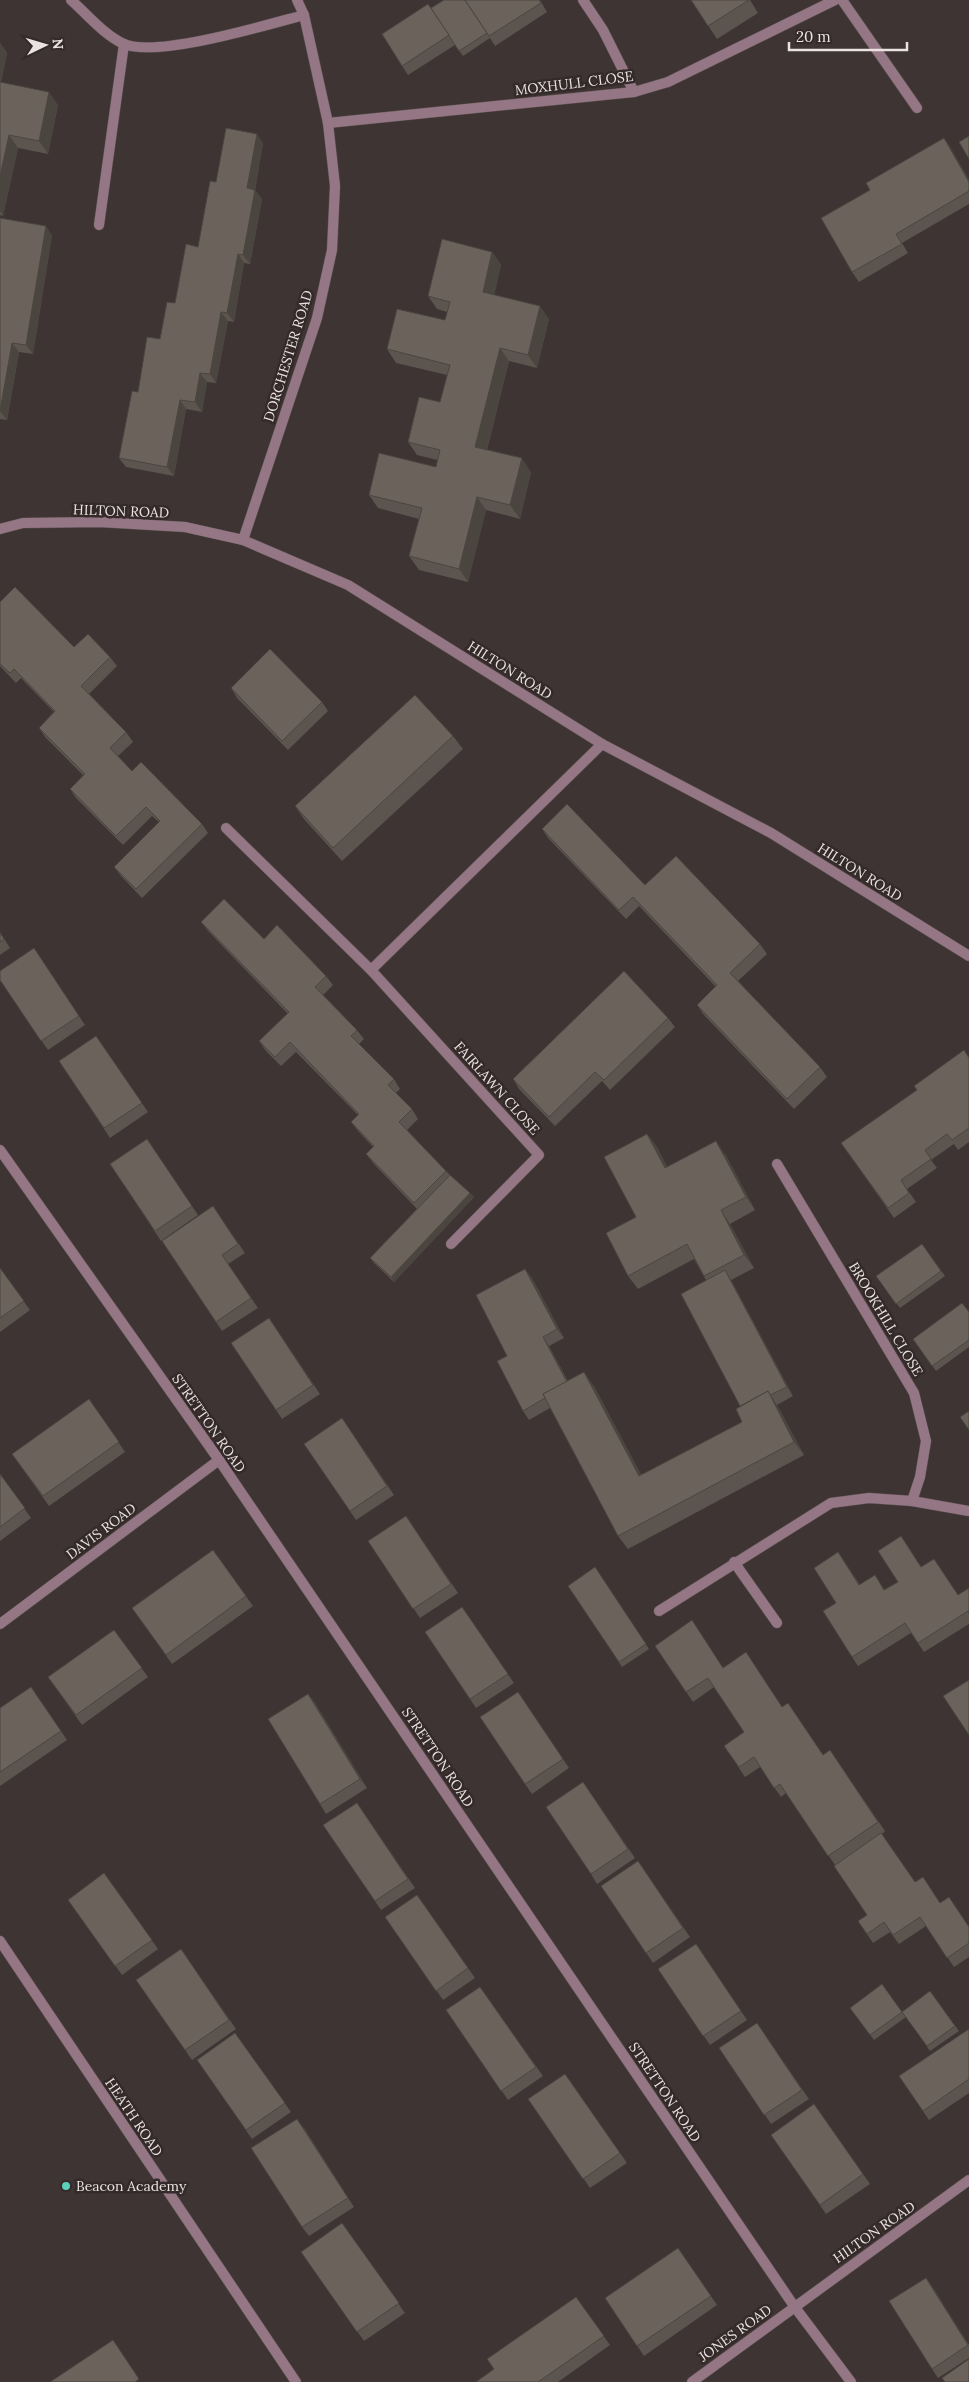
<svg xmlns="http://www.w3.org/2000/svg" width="969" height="2382" viewBox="0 0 969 2382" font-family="Lora,serif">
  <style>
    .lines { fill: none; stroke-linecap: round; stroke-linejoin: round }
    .lane-casing { stroke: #5a504f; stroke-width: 11 }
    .street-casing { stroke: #5a504f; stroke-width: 11 }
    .lane { stroke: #947684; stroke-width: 10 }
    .street { stroke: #947684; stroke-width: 10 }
    .wall { fill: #5c544f }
    .shaded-wall { fill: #4b4540 }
    .building { fill: #6b625c; stroke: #4b4540 }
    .poi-dot { fill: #5dceb9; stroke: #342a29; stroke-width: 2 }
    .labels { text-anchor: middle; stroke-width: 5; stroke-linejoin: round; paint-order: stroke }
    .street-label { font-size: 14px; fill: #eae3e2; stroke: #342a29 }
    .poi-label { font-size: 14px; fill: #eae3e2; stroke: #342a29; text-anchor: start }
  </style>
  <rect width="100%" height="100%" fill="#3e3433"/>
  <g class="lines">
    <!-- lane casing -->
    <g class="lane-casing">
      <polyline id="lane" points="99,225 124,44"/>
    </g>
    <!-- street casing -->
    <g class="street-casing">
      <g id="street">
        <path d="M71,0C87,14 104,35 124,44C157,58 266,25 304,15"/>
        <polyline points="583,0 603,30 634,92"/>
        <polyline points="842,0 917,108"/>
        <polyline points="328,123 634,92 668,82 835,0"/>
        <polyline points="0,529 23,523 99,522 185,527 243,540 348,585 602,744 771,833 969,956"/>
        <polyline points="243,540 317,318 332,250 335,186 328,123 304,15 297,0"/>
        <polyline points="226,828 371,970 539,1155 451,1244"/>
        <polyline points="371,970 602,744"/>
        <polyline points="0,1150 219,1460 794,2306 851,2382"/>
        <polyline points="912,1501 969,1511"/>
        <polyline points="734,1562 777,1623"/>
        <polyline points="659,1611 831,1503 869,1498 912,1501 920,1477 926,1441 914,1393 777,1164"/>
        <polyline points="0,1624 219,1460"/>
        <polyline points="0,1941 296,2382"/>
        <polyline points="692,2382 969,2180"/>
      </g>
    </g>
    <!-- lane -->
    <use href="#lane" class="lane"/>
    <!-- street -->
    <use href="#street" class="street"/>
  </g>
  <!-- wall -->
  <g class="wall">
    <polygon points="540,0 547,12 495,46 490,38 463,56 455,45 408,75 402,66 431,8"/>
    <polygon points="691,0 750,0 758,13 717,39"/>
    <polygon points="0,43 7,53 1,82 58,105 48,154 18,148 3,216 0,215"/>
    <polygon points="944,138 950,147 969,180 969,204 902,243 908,253 859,282 852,272 870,190"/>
    <polygon points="263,143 255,190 262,199 250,264 244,263 234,322 228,321 216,383 207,382 202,412 186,409 174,476 126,467 119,458 138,392 198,247 216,182"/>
    <polygon points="0,218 52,235 33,354 19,352 7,420 0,419"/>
    <polygon points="492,252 501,265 494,295 549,319 537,368 509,361 487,450 531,472 520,519 486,510 468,582 419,570 409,556 419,519 378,508 369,495 436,467 437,460 417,455 408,442 440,402 447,375 396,363 387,349 445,320 447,312 437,309 428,296"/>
    <polygon points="0,602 74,647 110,657 117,666 89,694 126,732 133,742 118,756 132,771 202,824 208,833 142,898 121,876 114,867 159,822 152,816 123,845 76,798 70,789 83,775 45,737 39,728 54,712 21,678 16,683 0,666"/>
    <polygon points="231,688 322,702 328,711 288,750 237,698"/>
    <polygon points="453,736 463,749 342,861 304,819 295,806"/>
    <polygon points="542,829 645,885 760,944 767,954 738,981 820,1067 827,1077 794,1109 703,1014 697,1005 716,987 639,906 626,919 548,838"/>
    <polygon points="201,922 264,939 326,976 333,985 323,995 357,1030 364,1039 359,1044 394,1079 400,1089 396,1093 412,1109 418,1119 407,1130 446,1171 450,1175 474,1197 394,1282 374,1263 370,1258 417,1209 373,1163 366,1154 373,1147 358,1131 351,1122 358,1115 296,1052 281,1066 266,1051 259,1041 288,1014 208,931"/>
    <polygon points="0,932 10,948 0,955"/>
    <polygon points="34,948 85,1025 48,1050 0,980"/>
    <polygon points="668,1018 675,1027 610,1090 602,1081 555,1126 519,1089 513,1079"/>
    <polygon points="96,1036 148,1112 110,1138 59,1061"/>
    <polygon points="969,1058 969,1142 958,1150 954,1144 931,1160 937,1168 907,1189 916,1202 894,1218 841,1143"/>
    <polygon points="647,1134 657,1147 667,1167 725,1154 755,1210 730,1224 754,1268 731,1280 793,1396 777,1405 804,1455 628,1549 618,1536 550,1408 529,1420 523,1411 507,1356 525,1269 532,1278 564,1338 549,1346 568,1381 594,1386 641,1475 742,1422 740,1406 706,1280 694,1259 638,1289 628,1276"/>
    <polygon points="147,1139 198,1215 161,1241 110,1164"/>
    <polygon points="213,1206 245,1253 228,1264 258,1308 222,1331 162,1241"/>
    <polygon points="922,1244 945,1276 900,1308 876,1276"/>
    <polygon points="0,1268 30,1310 0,1332"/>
    <polygon points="969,1312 969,1347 936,1371 913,1339"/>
    <polygon points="275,1327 320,1394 282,1419 231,1343"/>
    <polygon points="89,1399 125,1452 49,1506 12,1454"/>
    <polygon points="342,1418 394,1495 356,1520 304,1444"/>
    <polygon points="0,1474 31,1518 0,1541"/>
    <polygon points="406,1516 458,1593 420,1618 368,1541"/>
    <polygon points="901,1536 921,1567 934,1559 958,1595 969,1588 969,1624 924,1652 911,1633 858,1666 852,1657 836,1603 838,1552 860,1585 885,1590 898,1582"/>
    <polygon points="213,1550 253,1606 172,1664 132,1608"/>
    <polygon points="595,1567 649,1649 622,1667 568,1586"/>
    <polygon points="462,1607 514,1683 476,1708 425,1632"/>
    <polygon points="114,1630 148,1677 82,1725 48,1677"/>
    <polygon points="655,1646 724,1667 783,1707 823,1755 830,1750 885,1831 882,1834 915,1882 969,1927 969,1957 954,1967 926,1926 899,1944 890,1932 873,1943 858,1921 867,1915 835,1865 786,1793 781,1797 760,1767 745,1777 724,1746 744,1732 714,1687 693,1702"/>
    <polygon points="31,1687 67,1740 0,1786 0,1708"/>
    <polygon points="518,1692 569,1768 532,1794 525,1784"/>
    <polygon points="308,1694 315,1703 367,1788 326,1814 320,1804"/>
    <polygon points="583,1782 635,1858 597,1884 591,1874"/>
    <polygon points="357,1803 415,1888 381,1910 323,1825"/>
    <polygon points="638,1861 690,1937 653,1963 601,1886"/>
    <polygon points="104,1873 158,1949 122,1975 68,1900"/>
    <polygon points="417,1895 475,1978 443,2000 385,1917"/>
    <polygon points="696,1944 747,2020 710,2045 658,1969"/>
    <polygon points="181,1949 236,2029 192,2060 136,1980"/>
    <polygon points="480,1987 543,2076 508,2100 446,2010"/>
    <polygon points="930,1991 959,2031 930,2051 906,2017 874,2040 850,2008 902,2012"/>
    <polygon points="757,2023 809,2099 771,2124 719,2048"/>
    <polygon points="969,2029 969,2093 929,2120 899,2076"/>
    <polygon points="235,2033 291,2112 252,2139 197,2060"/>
    <polygon points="565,2074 627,2163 590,2188 528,2099"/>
    <polygon points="814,2104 870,2184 826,2214 771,2135"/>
    <polygon points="304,2128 354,2207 309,2236 302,2227"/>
    <polygon points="342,2223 405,2313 364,2341 301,2252"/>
    <polygon points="678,2248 717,2305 644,2356 605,2298"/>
    <polygon points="926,2278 969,2345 969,2358 938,2378 932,2369"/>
    <polygon points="576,2297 610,2345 558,2382 476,2382 494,2369"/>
  </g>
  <!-- shaded-wall -->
  <g class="shaded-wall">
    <polygon points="0,43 7,53 0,86"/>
    <polygon points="49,92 58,105 48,154 39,141"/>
    <polygon points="257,134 263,143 254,197 247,188"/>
    <polygon points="9,135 18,148 3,216 0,211 0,176"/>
    <polygon points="944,138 950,147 969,180 969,182"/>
    <polygon points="255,190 262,199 250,264 243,255"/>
    <polygon points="46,226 52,235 33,354 26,345"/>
    <polygon points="492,252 501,265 492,305 483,292"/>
    <polygon points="238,254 244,263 234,322 227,313"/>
    <polygon points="540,306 549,319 537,368 528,355"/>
    <polygon points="221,312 228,321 216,383 210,374"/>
    <polygon points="12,343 19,352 7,420 0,411"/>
    <polygon points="500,348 509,361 484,460 475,447"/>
    <polygon points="200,373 207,382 202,412 195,402"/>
    <polygon points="180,400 186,409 174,476 167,467"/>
    <polygon points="522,458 531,472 520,519 510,505"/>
    <polygon points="477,497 486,510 468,582 459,569"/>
    <polygon points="647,1134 657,1147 675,1181 665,1168"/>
    <polygon points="716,1141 725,1154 755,1210 746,1197"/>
    <polygon points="470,1193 474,1197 394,1282 391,1277"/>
    <polygon points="721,1210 730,1224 754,1268 744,1255"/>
    <polygon points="525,1269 532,1278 564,1338 557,1329"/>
    <polygon points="725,1270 731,1280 793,1396 787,1387"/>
    <polygon points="543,1337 549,1346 575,1395 569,1386"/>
    <polygon points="584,1372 594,1386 649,1489 639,1476"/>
    <polygon points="768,1391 777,1405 804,1455 794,1442"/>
    <polygon points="308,1694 315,1703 367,1788 360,1779"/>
    <polygon points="297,2119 304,2128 354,2207 348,2198"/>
    <polygon points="926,2278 933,2287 969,2346 968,2345"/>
  </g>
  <!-- building -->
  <g class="building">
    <polygon points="444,0 465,0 487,33 459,51 431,8"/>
    <polygon points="465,0 539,0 541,3 489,36"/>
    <polygon points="691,0 749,0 708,26"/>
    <polygon points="428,4 449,35 402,66 382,34"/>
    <polygon points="0,82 49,92 39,141 9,135 0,176"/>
    <polygon points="226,128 257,134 247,188 255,190 243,255 238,254 227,313 221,312 210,374 200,373 195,402 180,400 167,467 119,458 132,391 138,392 147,337 160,339 167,302 175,303 186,244 198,247 210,181 216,182"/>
    <polygon points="969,136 969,159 959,142"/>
    <polygon points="944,138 969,182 969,191 896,234 902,244 852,272 821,218 870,190 866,183"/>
    <polygon points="0,218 46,226 26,345 12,343 0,411"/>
    <polygon points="442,239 492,252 483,292 540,306 528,355 500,348 475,447 522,458 510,505 477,497 459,569 409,556 422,508 369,495 379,453 436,467 440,450 408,442 419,397 440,402 450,365 387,349 397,309 445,320 450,302 428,296"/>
    <polygon points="15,587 74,647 88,634 110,657 81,686 126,732 110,748 132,771 141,762 202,824 136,889 114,867 160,821 146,807 116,836 70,789 85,774 39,728 55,711 14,669 10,673 0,664 0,602"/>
    <polygon points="270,649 322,702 282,741 231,688"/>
    <polygon points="415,695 453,736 333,848 295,806"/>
    <polygon points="567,804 645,885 676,856 760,944 730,973 820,1067 787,1099 697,1005 717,985 633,897 619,910 542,829"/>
    <polygon points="224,899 264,939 277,925 326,976 315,987 357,1030 351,1036 394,1079 388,1085 412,1109 399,1122 446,1171 414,1203 366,1154 374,1146 351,1122 359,1114 290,1042 275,1057 259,1041 289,1012 201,922"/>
    <polygon points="0,933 4,939 0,942"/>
    <polygon points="34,948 79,1016 41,1041 0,980 0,971"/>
    <polygon points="624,971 668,1018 604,1080 595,1072 549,1117 513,1079"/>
    <polygon points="96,1036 142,1103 104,1128 59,1061"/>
    <polygon points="964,1050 969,1058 969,1128 952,1140 947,1134 925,1150 931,1159 901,1180 909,1193 888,1208 841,1143 917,1090 914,1086"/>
    <polygon points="647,1134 665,1168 716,1141 746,1197 721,1210 744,1255 704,1276 687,1244 628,1276 606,1233 636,1217 604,1157"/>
    <polygon points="147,1139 192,1206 155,1231 110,1164"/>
    <polygon points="450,1175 470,1193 391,1277 370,1258"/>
    <polygon points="213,1206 238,1244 222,1255 251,1298 216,1322 162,1241"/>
    <polygon points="922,1244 941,1271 896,1304 876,1276"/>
    <polygon points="0,1268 24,1301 0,1318"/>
    <polygon points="525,1269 557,1329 543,1337 567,1382 543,1394 545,1398 523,1411 497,1361 507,1356 476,1295"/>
    <polygon points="725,1270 787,1387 770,1395 768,1391 740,1406 681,1294"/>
    <polygon points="962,1303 969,1312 969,1340 932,1366 913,1339"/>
    <polygon points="269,1318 313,1385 276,1410 231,1343"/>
    <polygon points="584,1372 639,1476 742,1422 736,1409 768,1391 794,1442 618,1536 543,1394"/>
    <polygon points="89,1399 119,1442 43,1496 12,1454"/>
    <polygon points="969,1411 969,1430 960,1417"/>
    <polygon points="342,1418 387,1486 350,1511 304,1444"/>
    <polygon points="0,1474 25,1508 0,1527"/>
    <polygon points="406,1516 451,1584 413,1609 368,1541"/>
    <polygon points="901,1536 921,1567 934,1559 958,1595 969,1588 969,1614 968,1611 918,1643 905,1623 852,1657 823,1611 836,1603 814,1568 838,1552 859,1585 875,1575 884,1590 898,1582 878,1551"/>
    <polygon points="213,1550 246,1596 166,1655 132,1608"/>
    <polygon points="595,1567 646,1644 619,1662 568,1586"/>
    <polygon points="462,1607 508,1674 470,1699 425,1632"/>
    <polygon points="692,1620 723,1668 746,1652 782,1707 788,1703 823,1755 830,1750 878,1822 828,1856 780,1784 774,1788 754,1757 739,1767 724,1746 744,1732 708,1678 686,1692 655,1646"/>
    <polygon points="114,1630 142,1668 76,1715 48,1677"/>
    <polygon points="969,1680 969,1735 943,1696"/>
    <polygon points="31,1687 61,1731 0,1772 0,1708"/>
    <polygon points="518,1692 563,1759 525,1784 480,1717"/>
    <polygon points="308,1694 360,1779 320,1804 268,1719"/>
    <polygon points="583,1782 628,1849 591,1874 546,1807"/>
    <polygon points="357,1803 408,1879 375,1901 323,1825"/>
    <polygon points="881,1833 915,1882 923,1877 940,1903 949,1897 969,1927 969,1943 947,1958 920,1917 893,1935 884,1922 867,1934 858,1921 867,1915 834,1866"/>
    <polygon points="638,1861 683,1928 646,1953 601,1886"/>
    <polygon points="104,1873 152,1940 115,1966 68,1900"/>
    <polygon points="417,1895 468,1968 436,1991 385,1917"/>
    <polygon points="696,1944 741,2011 703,2036 658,1969"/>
    <polygon points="181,1949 229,2020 185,2050 136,1980"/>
    <polygon points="882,1984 902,2012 930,1991 955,2026 927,2046 902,2012 870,2035 850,2008"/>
    <polygon points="480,1987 536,2067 501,2091 446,2010"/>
    <polygon points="757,2023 802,2090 764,2115 719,2048"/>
    <polygon points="969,2029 969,2079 923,2111 899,2076"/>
    <polygon points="235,2033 285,2103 246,2130 197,2060"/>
    <polygon points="565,2074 620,2153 583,2179 528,2099"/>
    <polygon points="814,2104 863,2174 820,2205 771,2135"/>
    <polygon points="297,2119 348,2198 302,2227 251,2148"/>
    <polygon points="342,2223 399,2303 357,2332 301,2252"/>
    <polygon points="678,2248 711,2296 637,2346 605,2298"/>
    <polygon points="926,2278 968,2345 932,2369 889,2301"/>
    <polygon points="576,2297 604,2336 538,2382 476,2382 494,2369 487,2359"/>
    <polygon points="113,2340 139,2379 135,2382 50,2382"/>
    <polygon points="969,2359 969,2382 945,2382 942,2378"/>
  </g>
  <!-- markers -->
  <circle class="poi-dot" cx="66" cy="2186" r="5"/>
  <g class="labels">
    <!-- street labels -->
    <g class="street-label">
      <text transform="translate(574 83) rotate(-7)" y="5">MOXHULL CLOSE</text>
      <text transform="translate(288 356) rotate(-73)" y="5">DORCHESTER ROAD</text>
      <text transform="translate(121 511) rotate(2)" y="5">HILTON ROAD</text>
      <text transform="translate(510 670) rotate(32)" y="5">HILTON ROAD</text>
      <text transform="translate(860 872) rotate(32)" y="5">HILTON ROAD</text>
      <text transform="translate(497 1088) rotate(48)" y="5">FAIRLAWN CLOSE</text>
      <text transform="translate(886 1319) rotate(59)" y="5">BROOKHILL CLOSE</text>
      <text transform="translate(209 1423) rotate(55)" y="5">STRETTON ROAD</text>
      <text transform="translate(101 1531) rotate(-37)" y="5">DAVIS ROAD</text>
      <text transform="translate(438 1757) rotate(56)" y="5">STRETTON ROAD</text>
      <text transform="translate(665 2092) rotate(56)" y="5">STRETTON ROAD</text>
      <text transform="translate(134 2117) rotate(56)" y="5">HEATH ROAD</text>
      <text transform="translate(874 2232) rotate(-35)" y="5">HILTON ROAD</text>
      <text transform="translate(735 2333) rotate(-36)" y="5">JONES ROAD</text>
    </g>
    <!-- poi labels -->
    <g class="poi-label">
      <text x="76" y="2191">Beacon Academy</text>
    </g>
  </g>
  <!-- north arrow -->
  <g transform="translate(45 45) rotate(85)" stroke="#342a29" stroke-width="4" paint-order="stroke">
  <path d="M0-4L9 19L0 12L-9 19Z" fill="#eae3e2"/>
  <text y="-8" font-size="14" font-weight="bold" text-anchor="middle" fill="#eae3e2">N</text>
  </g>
  <!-- scale -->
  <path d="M789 42v8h118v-8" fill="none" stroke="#eae3e2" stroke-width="2.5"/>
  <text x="796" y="42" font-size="15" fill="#eae3e2" stroke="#342a29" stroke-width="4" paint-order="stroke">20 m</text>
</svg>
